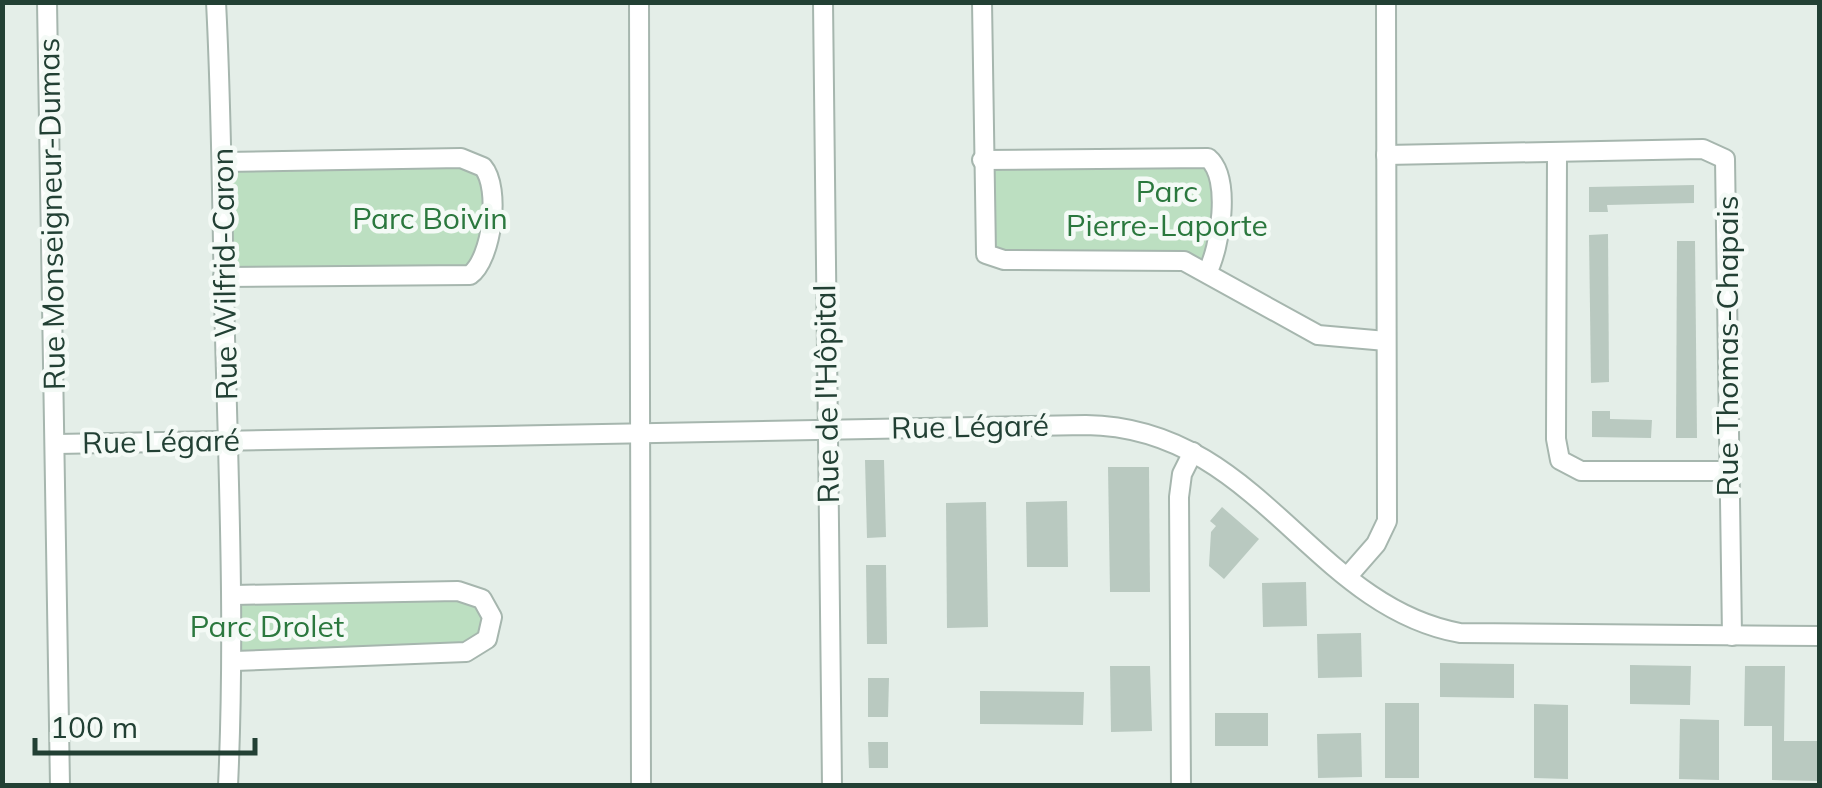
<svg xmlns="http://www.w3.org/2000/svg" width="1822" height="788" viewBox="0 0 1822 788" font-family="Mulish,sans-serif">
  <style>
    .green { fill: #bcdfc1 }
    .building { fill: #b9c9c0 }
    .lines { fill: none; stroke-linecap: round; stroke-linejoin: round }
    .street-casing { stroke: #a6b6ae; stroke-width: 22 }
    .street { stroke: #fff; stroke-width: 18 }
    .labels { text-anchor: middle; stroke-width: 9; stroke-linejoin: round; paint-order: stroke }
    .park-label { font-size: 30px; fill: #2b783e; stroke: #f4faf6 }
    .street-label { font-size: 30px; fill: #224034; stroke: #f4faf6 }
  </style>
  <rect width="100%" height="100%" fill="#e4eee8"/>
  <!-- green -->
  <g class="green">
    <polygon points="1195,157 1218,177 1207,273 1184,261 994,258 982,160"/>
    <polygon points="461,158 489,174 479,269 223,277 225,162"/>
    <polygon points="458,591 490,608 478,647 234,661 234,595"/>
  </g>
  <!-- building -->
  <g class="building">
    <polygon points="1694,185 1694,203 1607,205 1608,212 1589,212 1589,187"/>
    <polygon points="1608,234 1609,382 1591,383 1589,235"/>
    <polygon points="1677,241 1695,241 1697,438 1676,438"/>
    <polygon points="1592,411 1610,411 1610,419 1652,420 1651,438 1592,437"/>
    <polygon points="865,460 884,460 886,537 867,538"/>
    <polygon points="1108,467 1149,467 1150,592 1110,592"/>
    <polygon points="1067,501 1068,567 1027,567 1026,502"/>
    <polygon points="986,502 988,627 947,628 946,503"/>
    <polygon points="1222,507 1259,539 1224,579 1209,566 1211,532 1216,526 1210,521"/>
    <polygon points="866,565 886,565 887,644 867,644"/>
    <polygon points="1306,582 1307,626 1263,627 1262,583"/>
    <polygon points="1361,633 1362,677 1318,678 1317,634"/>
    <polygon points="1440,663 1514,664 1514,698 1440,697"/>
    <polygon points="1630,665 1691,666 1690,705 1630,704"/>
    <polygon points="1110,666 1150,666 1152,731 1111,732"/>
    <polygon points="1745,666 1785,666 1784,741 1820,741 1820,781 1772,780 1772,726 1744,726"/>
    <polygon points="868,678 889,678 888,717 868,717"/>
    <polygon points="980,691 1084,692 1083,725 980,724"/>
    <rect x="1385" y="703" width="34" height="75"/>
    <polygon points="1534,704 1568,705 1568,779 1534,778"/>
    <rect x="1215" y="713" width="53" height="33"/>
    <polygon points="1680,719 1719,720 1719,780 1679,779"/>
    <polygon points="1361,733 1362,777 1318,778 1317,734"/>
    <polygon points="868,742 888,742 888,768 869,768"/>
  </g>
  <g class="lines">
    <!-- street casing -->
    <g class="street-casing">
      <g id="street">
        <polyline points="47,2 60,786"/>
        <path d="M216,2C222,114 222,225 225,337C229,487 235,635 228,786"/>
        <polyline points="639,2 641,786"/>
        <polyline points="823,2 832,786"/>
        <polyline points="982,2 986,254 1004,260 1184,261 1318,335 1386,341"/>
        <polyline points="1557,154 1556,439 1560,460 1581,471 1729,471"/>
        <polyline points="1386,155 1703,149 1725,159 1732,636"/>
        <path d="M982,160L1208,158C1232,178 1220,248 1207,273"/>
        <path d="M223,277L470,275C492,259 501,188 483,167L461,158L225,162"/>
        <path d="M57,444L1086,425C1258,427 1311,606 1460,633L1820,636"/>
        <polyline points="1348,576 1376,544 1387,521 1386,2"/>
        <polyline points="234,595 458,591 482,599 492,617 487,639 466,652 234,661"/>
        <polyline points="1181,786 1179,497 1182,474 1193,452"/>
      </g>
    </g>
    <!-- street -->
    <use href="#street" class="street"/>
  </g>
  <g class="labels">
    <!-- park labels -->
    <g class="park-label">
      <text x="1167" y="202">Parc<tspan x="1167" dy="34">Pierre-Laporte</tspan></text>
      <text x="430" y="229">Parc Boivin</text>
      <text x="267" y="637">Parc Drolet</text>
    </g>
    <!-- street labels -->
    <g class="street-label">
      <text transform="translate(52 214) rotate(-91)" y="10">Rue Monseigneur-Dumas</text>
      <text transform="translate(225 274) rotate(-91)" y="10">Rue Wilfrid-Caron</text>
      <text transform="translate(1728 346) rotate(-90)" y="10">Rue Thomas-Chapais</text>
      <text transform="translate(827 394) rotate(-91)" y="10">Rue de l'Hôpital</text>
      <text transform="translate(970 427) rotate(-1)" y="10">Rue Légaré</text>
      <text transform="translate(161 442) rotate(-1)" y="10">Rue Légaré</text>
    </g>
  </g>
  <!-- border -->
  <rect width="1822" height="788" fill="none" stroke="#224034" stroke-width="10"/>
  <!-- scale -->
  <path d="M35 738v15h220v-15" fill="none" stroke="#224034" stroke-width="5"/>
  <text x="50" y="738" font-size="30" fill="#224034" stroke="#f4faf6" stroke-width="8" paint-order="stroke">100 m</text>
</svg>
